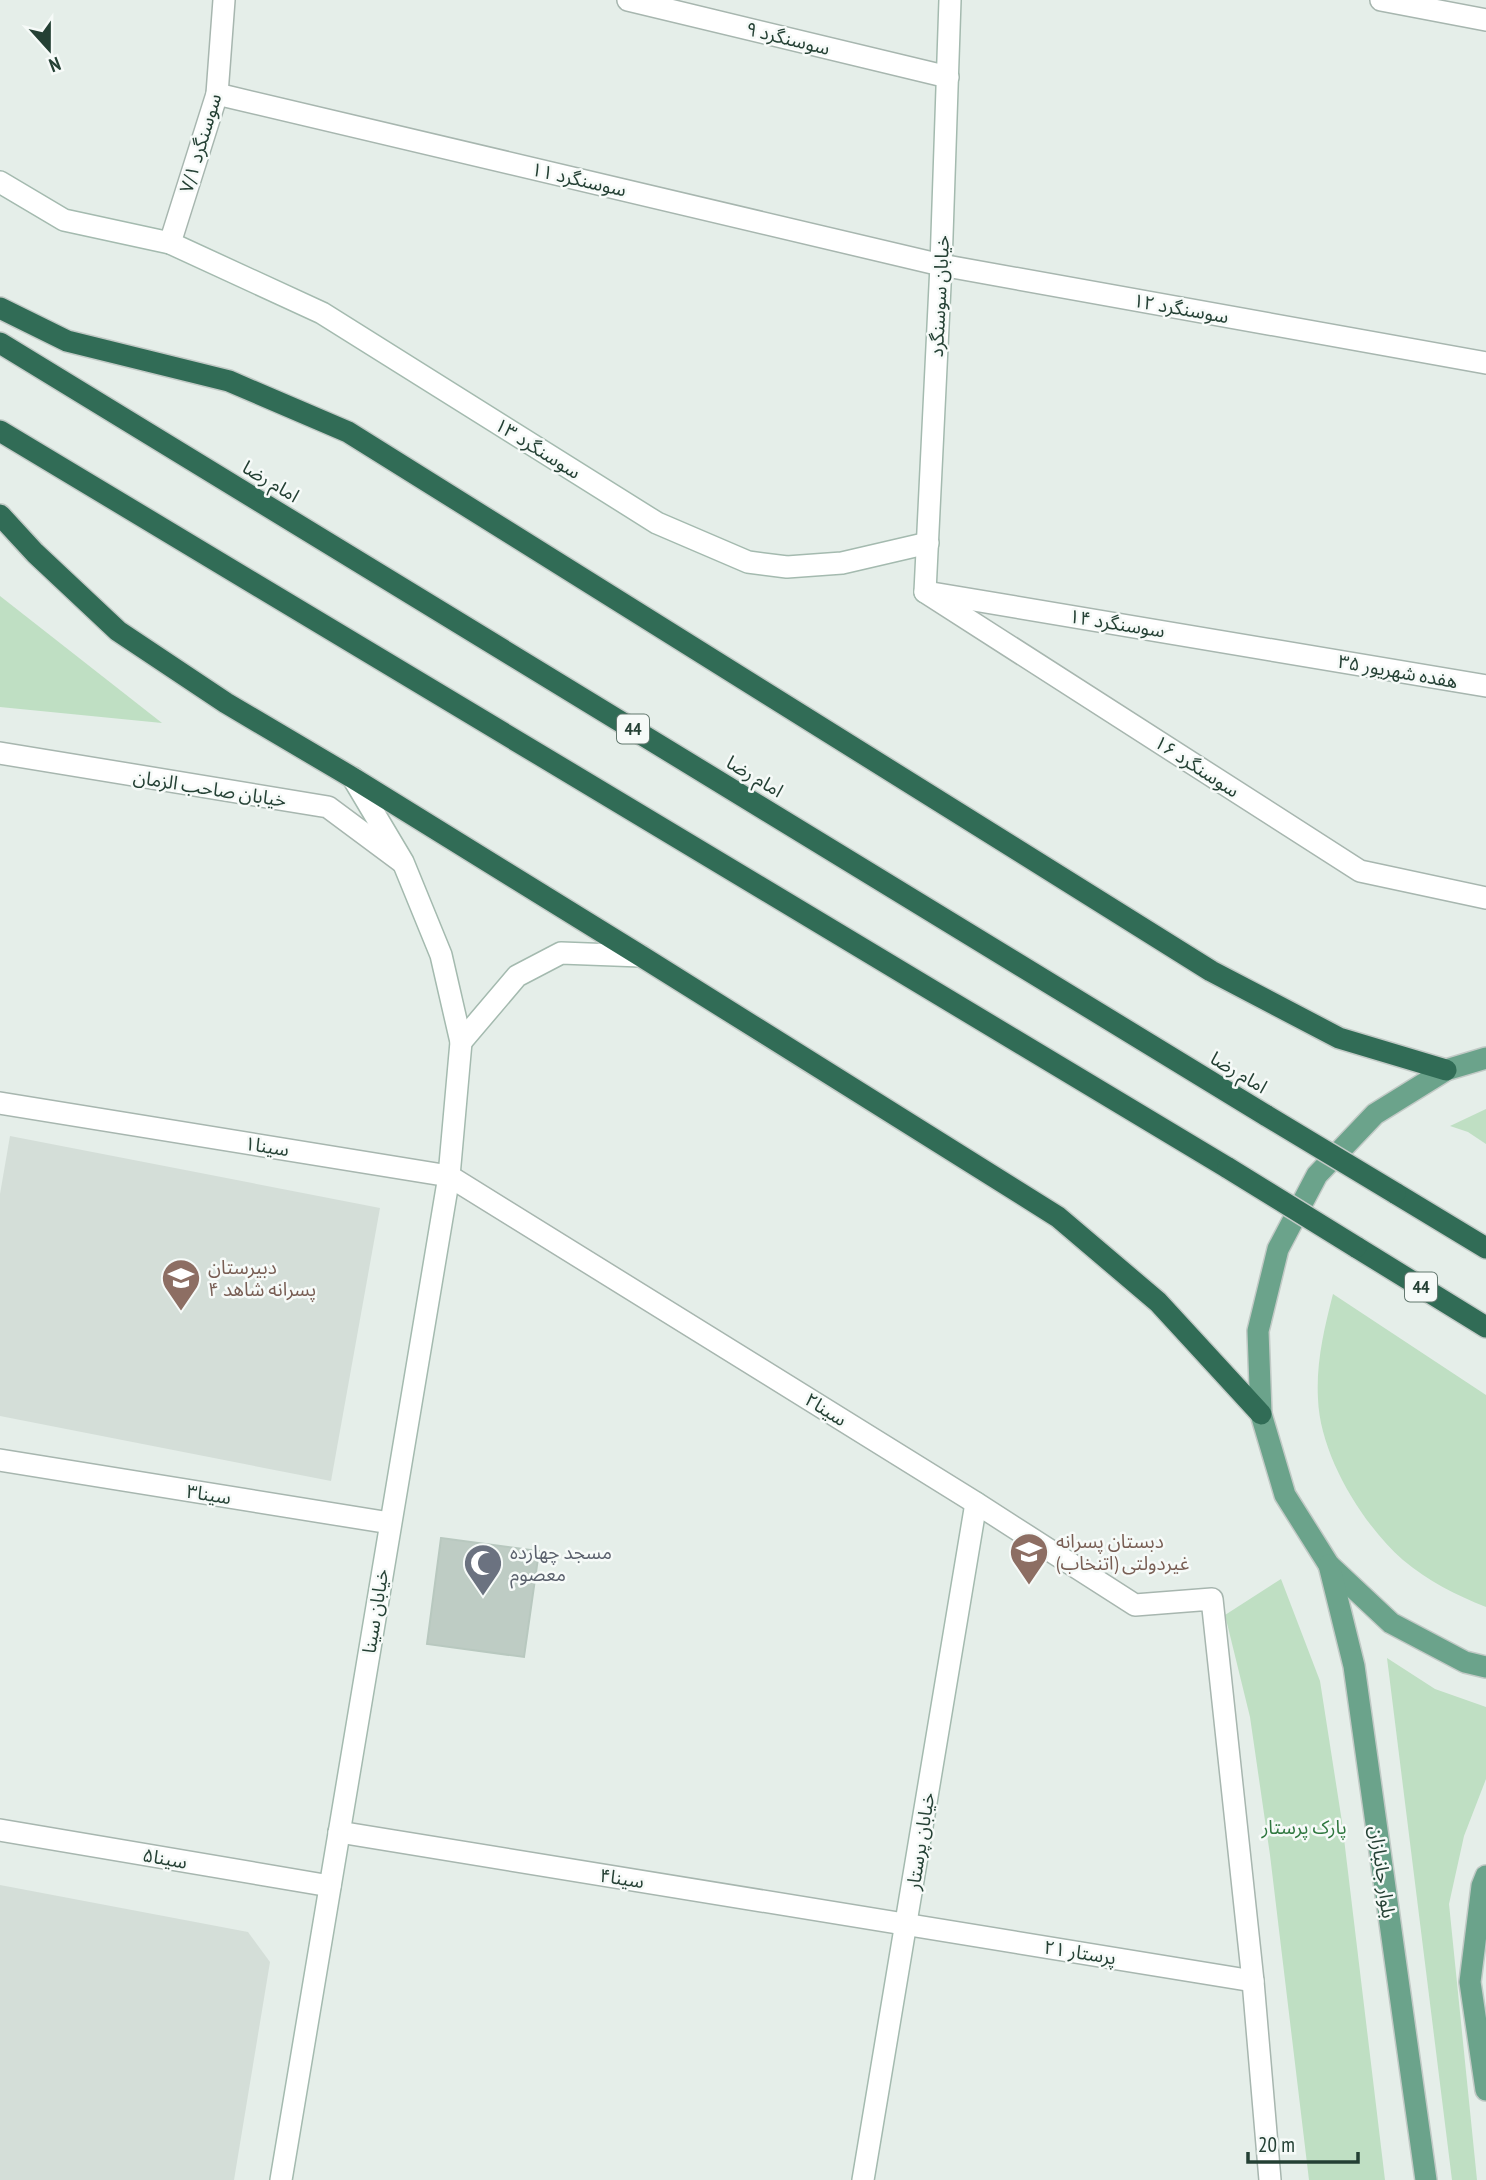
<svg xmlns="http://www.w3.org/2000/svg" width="1486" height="2180" viewBox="0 0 1486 2180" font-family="'PT Sans Narrow','Noto Sans Arabic',sans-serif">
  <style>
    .built { fill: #d4ded8 }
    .green { fill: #bfdfc3 }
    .building { fill: #beccc4; stroke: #b8c8bf; stroke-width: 2 }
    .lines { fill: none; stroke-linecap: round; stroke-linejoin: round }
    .street-casing { stroke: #a7b6af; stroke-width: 24 }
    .secondary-casing { stroke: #a4baaf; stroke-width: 24 }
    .primary-casing { stroke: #c2cac6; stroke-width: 24 }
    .highway-casing { stroke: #c2cac6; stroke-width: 24 }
    .street { stroke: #fff; stroke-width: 21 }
    .secondary { stroke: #fff; stroke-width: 21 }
    .primary { stroke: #6ba38b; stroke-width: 21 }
    .highway { stroke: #316c56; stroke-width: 21 }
    .highway-bridge-casing { stroke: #c2cac6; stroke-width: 24; stroke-linecap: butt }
    .highway-bridge { stroke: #316c56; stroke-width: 21 }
    .labels { text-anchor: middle; stroke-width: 5; stroke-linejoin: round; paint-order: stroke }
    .shield { fill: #f6faf8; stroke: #63786f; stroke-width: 2 }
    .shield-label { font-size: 18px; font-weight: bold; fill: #244034 }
    .street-label { font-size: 19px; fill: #244034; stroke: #f6faf8 }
    .education-label { font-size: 19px; fill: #785e54; stroke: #f6faf8; text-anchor: start }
    .worship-label { font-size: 19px; fill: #5b616d; stroke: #f6faf8; text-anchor: start }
    .park-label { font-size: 19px; fill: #2f773f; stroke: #f6faf8 }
  </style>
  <rect width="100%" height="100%" fill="#e5eee9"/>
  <!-- built -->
  <g class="built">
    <polygon points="10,1136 380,1208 331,1481 0,1416 0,1194"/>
    <polygon points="0,1885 248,1932 270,1962 234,2180 0,2180"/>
  </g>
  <!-- green -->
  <g class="green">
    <polygon points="0,596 162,723 0,707"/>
    <polygon points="1486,1109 1486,1144 1468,1132 1450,1126"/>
    <path d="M1333,1294L1486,1395V1607C1456,1595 1428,1581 1403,1560C1362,1524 1320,1455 1318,1399C1316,1363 1324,1329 1333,1294Z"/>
    <polygon points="1281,1579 1320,1681 1342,1822 1385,2180 1309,2180 1270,1855 1250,1717 1225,1615"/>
    <polygon points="1387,1658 1435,1689 1486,1707 1486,1779 1464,1836 1449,1904 1477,2180 1452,2180"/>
  </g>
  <!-- building -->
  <polygon class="building" points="441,1538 539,1551 524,1657 427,1644"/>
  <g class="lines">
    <!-- street casing -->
    <g class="street-casing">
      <g id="street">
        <polyline points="628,0 948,77"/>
        <polyline points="1381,0 1486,20"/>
        <polyline points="217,94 941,265 1486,363"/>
        <polyline points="170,243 217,94 224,0"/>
        <polyline points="925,592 1360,871 1486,898"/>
        <polyline points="932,593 1486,686"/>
        <polyline points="0,753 328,807 402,862"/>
        <polyline points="0,1103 449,1176 976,1503 1135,1605 1212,1599 1253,1981 1270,2180"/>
        <polyline points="0,1460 390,1523"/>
        <polyline points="0,1830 330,1886"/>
        <polyline points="339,1832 1253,1981"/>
      </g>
    </g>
    <!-- secondary casing -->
    <g class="secondary-casing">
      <g id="secondary">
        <polyline points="0,182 64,220 170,243 322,313 657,523 748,562 787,567 842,563 928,543"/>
        <polyline points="925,592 941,265 950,0"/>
        <polyline points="461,1042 517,976 561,953 641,956"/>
        <polyline points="281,2180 449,1176 461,1042 441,955 403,862 353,778"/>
        <polyline points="863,2180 976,1503"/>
      </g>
    </g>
    <!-- primary casing -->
    <g class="primary-casing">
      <g id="primary">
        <polyline points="1486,1058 1446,1070 1375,1114 1317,1175 1278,1249 1258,1331 1261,1414 1285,1495 1329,1565 1391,1623 1465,1662 1486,1667"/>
        <polyline points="1329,1565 1354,1666 1426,2180"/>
        <polyline points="1486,1876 1482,1886 1470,1982 1486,2090"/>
      </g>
    </g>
    <!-- highway casing -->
    <g class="highway-casing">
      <g id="highway">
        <polyline points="0,308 67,341 229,381 348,432 1211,971 1339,1038 1446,1070"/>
        <polyline points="0,343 1267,1116"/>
        <polyline points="0,431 1228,1168"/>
        <polyline points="0,515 35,553 118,631 226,703 353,778 641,956 1058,1217 1158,1302 1261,1414"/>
        <polyline points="1395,1193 1486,1248"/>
        <polyline points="1356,1247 1486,1327"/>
      </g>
    </g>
    <!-- street -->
    <use href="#street" class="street"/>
    <!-- secondary -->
    <use href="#secondary" class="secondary"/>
    <!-- primary -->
    <use href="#primary" class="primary"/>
    <!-- highway -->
    <use href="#highway" class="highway"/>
    <!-- highway-bridge casing -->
    <g class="highway-bridge-casing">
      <g id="highway-bridge">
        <polyline points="1267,1116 1395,1193"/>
        <polyline points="1228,1168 1356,1247"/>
      </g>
    </g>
    <!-- highway-bridge -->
    <use href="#highway-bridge" class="highway-bridge"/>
  </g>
  <!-- icons -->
  <defs>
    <g id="school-pin" transform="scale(2.0125)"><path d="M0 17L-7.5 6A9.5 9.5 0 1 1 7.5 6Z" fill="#8d6e63" stroke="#f6faf8"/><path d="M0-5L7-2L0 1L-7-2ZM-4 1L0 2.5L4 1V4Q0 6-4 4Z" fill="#fff"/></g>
    <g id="mosque-pin" transform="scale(2.0125)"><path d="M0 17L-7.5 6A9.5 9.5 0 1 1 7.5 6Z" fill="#6b7280" stroke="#f6faf8"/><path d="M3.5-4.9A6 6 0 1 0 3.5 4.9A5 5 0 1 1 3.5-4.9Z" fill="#fff"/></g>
  </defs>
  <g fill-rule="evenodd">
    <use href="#school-pin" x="181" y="1278"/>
    <use href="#school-pin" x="1029" y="1552"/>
    <use href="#mosque-pin" x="483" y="1563"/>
  </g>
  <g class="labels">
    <!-- shield labels -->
    <g class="shield">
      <rect x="617" y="714.5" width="32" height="29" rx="5"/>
      <rect x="1405" y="1272.5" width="32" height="29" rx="5"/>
    </g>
    <g class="shield-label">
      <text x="633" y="735">44</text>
      <text x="1421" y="1293">44</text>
    </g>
    <!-- street labels -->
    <g class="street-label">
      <text transform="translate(788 38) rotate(14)" y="7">سوسنگرد ۹</text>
      <text transform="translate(200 143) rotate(-73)" y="7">سوسنگرد ۷/۱</text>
      <text transform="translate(579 179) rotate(13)" y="7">سوسنگرد ۱۱</text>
      <text transform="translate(939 296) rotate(-87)" y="7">خیابان سوسنگرد</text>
      <text transform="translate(1181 308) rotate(10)" y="7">سوسنگرد ۱۲</text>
      <text transform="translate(538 448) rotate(32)" y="7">سوسنگرد ۱۳</text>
      <text transform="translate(271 481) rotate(31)" y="7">امام رضا</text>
      <text transform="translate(1117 623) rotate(9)" y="7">سوسنگرد ۱۴</text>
      <text transform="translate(1398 671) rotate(10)" y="7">هفده شهریور ۳۵</text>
      <text transform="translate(1197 766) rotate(33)" y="7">سوسنگرد ۱۶</text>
      <text transform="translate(755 776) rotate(31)" y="7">امام رضا</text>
      <text transform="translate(210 788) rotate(9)" y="7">خیابان صاحب الزمان</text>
      <text transform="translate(1239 1072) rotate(31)" y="7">امام رضا</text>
      <text transform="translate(267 1146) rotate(9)" y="7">سینا۱</text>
      <text transform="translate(826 1409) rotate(32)" y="7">سینا۲</text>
      <text transform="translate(209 1494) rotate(9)" y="7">سینا۳</text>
      <text transform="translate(375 1611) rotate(-81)" y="7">خیابان سینا</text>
      <text transform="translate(920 1841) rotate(-81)" y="7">خیابان پرستار</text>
      <text transform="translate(165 1858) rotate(10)" y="7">سینا۵</text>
      <text transform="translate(1383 1872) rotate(82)" y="7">بلوار جانبازان</text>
      <text transform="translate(622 1878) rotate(9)" y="7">سینا۴</text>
      <text transform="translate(1080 1952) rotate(9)" y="7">پرستار ۲۱</text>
    </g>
    <!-- education labels -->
    <g class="education-label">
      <text x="208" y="1274">دبیرستان<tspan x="208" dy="22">پسرانه شاهد ۴</tspan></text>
      <text x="1056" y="1548">دبستان پسرانه<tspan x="1056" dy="22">غیردولتی (اتنخاب)</tspan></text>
    </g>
    <!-- worship labels -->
    <g class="worship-label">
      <text x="510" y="1559">مسجد چهارده<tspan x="510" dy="22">معصوم</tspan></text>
    </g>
    <!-- park labels -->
    <g class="park-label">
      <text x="1304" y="1834">پارک پرستار</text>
    </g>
  </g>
  <!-- north arrow -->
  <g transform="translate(49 49) rotate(159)" stroke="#f6faf8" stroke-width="5" paint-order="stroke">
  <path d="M0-5L12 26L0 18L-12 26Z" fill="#244034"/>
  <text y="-10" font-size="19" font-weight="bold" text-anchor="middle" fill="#244034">N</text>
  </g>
  <!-- scale -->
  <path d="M1248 2152v10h110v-10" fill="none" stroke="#244034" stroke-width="3.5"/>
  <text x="1258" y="2152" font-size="21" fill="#244034" stroke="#f6faf8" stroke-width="5" paint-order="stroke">20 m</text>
</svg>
